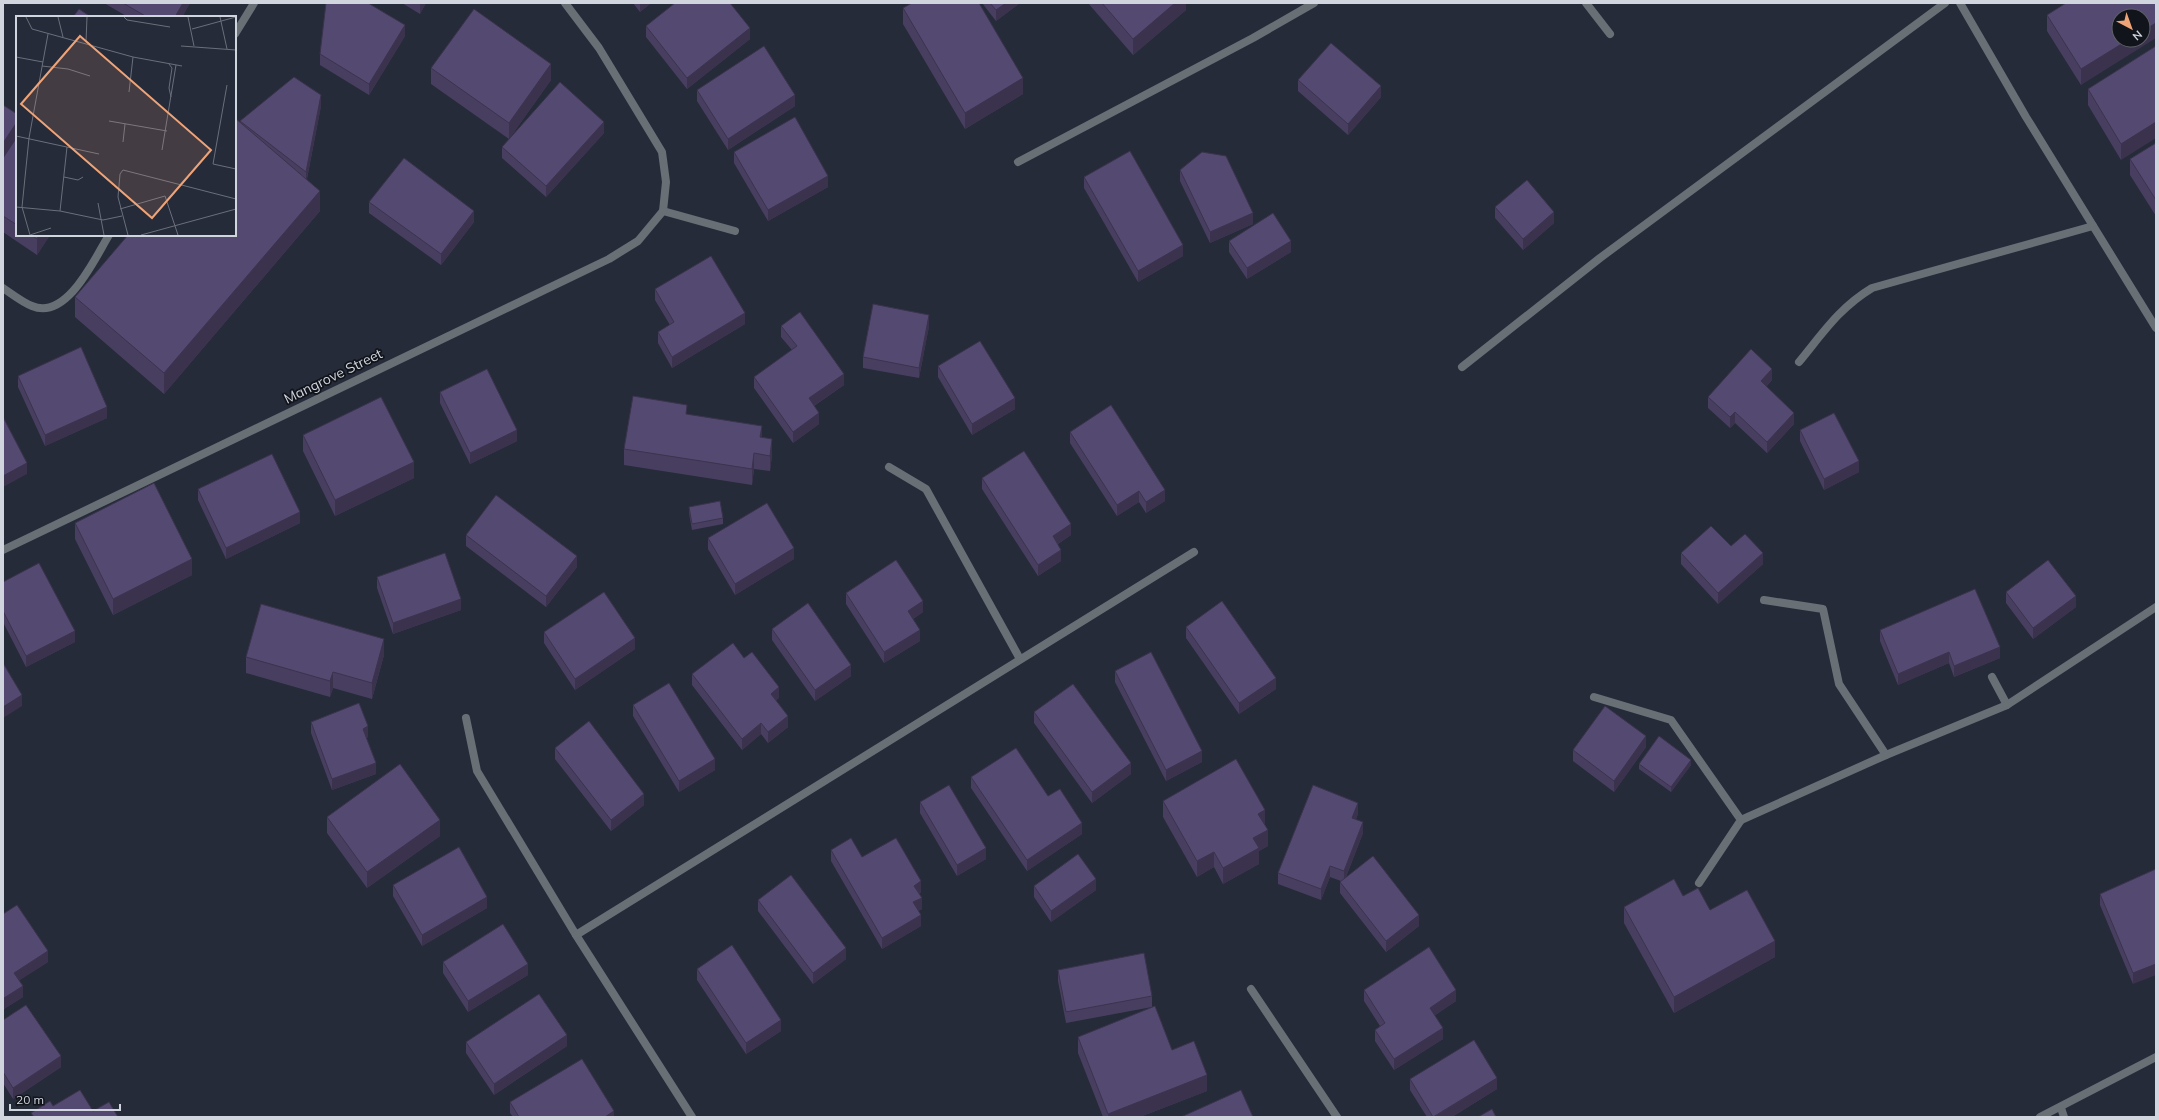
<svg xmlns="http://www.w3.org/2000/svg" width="2159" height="1120" viewBox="0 0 2159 1120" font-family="Mulish,sans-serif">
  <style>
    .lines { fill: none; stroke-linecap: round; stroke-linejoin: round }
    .lane { stroke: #686f75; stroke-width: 8 }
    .street { stroke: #686f75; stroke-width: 8 }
    .wall { fill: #483f60 }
    .shaded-wall { fill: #3b334e }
    .building { fill: #544970; stroke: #3b334e }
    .labels { text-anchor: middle; stroke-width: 3.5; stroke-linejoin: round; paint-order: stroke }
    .street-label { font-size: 14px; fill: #d1d5de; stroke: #11141a }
    .inset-road { fill: none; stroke: #6a6f7b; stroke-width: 1 }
    .view { fill: #efa377; fill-opacity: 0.15; stroke: #efa377; stroke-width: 2 }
    .inset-edge { fill: none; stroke: #d1d5de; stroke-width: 2 }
  </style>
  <rect width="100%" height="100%" fill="#252b39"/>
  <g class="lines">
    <!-- lane -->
    <g class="lane">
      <polyline points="1586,3 1610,34"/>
      <path d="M1799,362C1823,333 1839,308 1872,288L2093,226"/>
      <polyline points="1462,367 1600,258 1945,3"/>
      <polyline points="1764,600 1823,609 1839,684 1886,755"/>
      <polyline points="1992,677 2007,705"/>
      <polyline points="1594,697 1671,720 1741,820 1699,883"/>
    </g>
    <!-- street -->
    <g class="street">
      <polyline points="565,3 599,48 662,152 666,182 663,211"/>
      <polyline points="1960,3 2026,117 2156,328"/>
      <polyline points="235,34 254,3"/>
      <polyline points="1018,162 1253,38 1314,3"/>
      <polyline points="663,211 735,231"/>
      <path d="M3,288C12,294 22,302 32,306C67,321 95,258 109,235"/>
      <polyline points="889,467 926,489 1020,659"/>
      <polyline points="3,550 609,259 638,241 663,211"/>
      <polyline points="466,718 477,771 576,935 692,1117"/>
      <polyline points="1741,820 1886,755 2007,705 2156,607"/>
      <polyline points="576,935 1194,552"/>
      <polyline points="1251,989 1337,1117"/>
      <polyline points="2061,1108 2064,1117"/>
      <polyline points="2040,1117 2156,1057"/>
    </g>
  </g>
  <!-- wall -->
  <g class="wall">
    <polygon points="104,3 190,3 182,17 128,17"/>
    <polygon points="402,3 426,3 420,14"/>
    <polygon points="633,3 651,3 640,12"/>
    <polygon points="982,3 1020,3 996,21"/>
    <polygon points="1088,3 1186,3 1186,10 1133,55"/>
    <polygon points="2156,3 2081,85 2047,31 2047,15"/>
    <polygon points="903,8 1023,94 965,129 903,24"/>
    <polygon points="646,26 750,39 687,89 646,37"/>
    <polygon points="405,36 369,95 320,65 320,54"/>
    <polygon points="2156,46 2121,160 2088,105 2088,89"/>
    <polygon points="431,68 551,80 509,139 431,84"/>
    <polygon points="1298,80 1381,97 1348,135 1298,91"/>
    <polygon points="697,90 795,106 728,150 697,101"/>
    <polygon points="3,105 17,114 17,235 50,235 37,255 3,232"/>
    <polygon points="321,106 307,179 320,211 164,394 75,317 75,297 240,122 240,121"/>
    <polygon points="604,133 546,197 502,158 502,147"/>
    <polygon points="2156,143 2156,216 2130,175 2130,159"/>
    <polygon points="734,152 828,187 768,221 734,163"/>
    <polygon points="1180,170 1253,224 1210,243 1180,181"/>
    <polygon points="1084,177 1183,256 1138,282 1084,188"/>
    <polygon points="369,202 474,222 441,265 369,213"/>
    <polygon points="1495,207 1554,223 1523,250 1495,218"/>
    <polygon points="1229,241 1291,252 1247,279 1229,252"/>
    <polygon points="655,289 745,324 672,368 658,343 658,332 670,325 655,300"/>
    <polygon points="781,326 844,385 814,406 819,424 793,443 754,388 754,377 792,350 781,337"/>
    <polygon points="929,326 919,378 863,368 863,357"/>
    <polygon points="938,366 1015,409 972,435 938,377"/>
    <polygon points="18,376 107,418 45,446 18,387"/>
    <polygon points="1772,380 1766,387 1794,424 1767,453 1735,423 1730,428 1708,408 1708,397"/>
    <polygon points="440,392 517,441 470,464 440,403"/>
    <polygon points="687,414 762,437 772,455 770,471 754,469 752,485 624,465 624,449"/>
    <polygon points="1800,430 1859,472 1824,490 1800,441"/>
    <polygon points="1070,432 1165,501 1146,513 1139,502 1117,516 1070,443"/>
    <polygon points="303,435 414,478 335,516 303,451"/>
    <polygon points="982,478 1071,535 1058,544 1061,561 1038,576 982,489"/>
    <polygon points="198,489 300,523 226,559 198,500"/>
    <polygon points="689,507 723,518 723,524 692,530 689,513"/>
    <polygon points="75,523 192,575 113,615 75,539"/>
    <polygon points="466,535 577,567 546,607 466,546"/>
    <polygon points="708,538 794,559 735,595 708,549"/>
    <polygon points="1731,546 1763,564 1718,604 1681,564 1681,553"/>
    <polygon points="377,577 461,610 393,634 377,588"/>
    <polygon points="3,582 75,642 26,667 3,622"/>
    <polygon points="2006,592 2076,607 2033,639 2006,603"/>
    <polygon points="846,593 923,612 913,619 920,641 884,663 846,604"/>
    <polygon points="1186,627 1276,689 1239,714 1186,638"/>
    <polygon points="772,629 851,676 815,701 772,640"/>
    <polygon points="1880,630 2000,658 1954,677 1949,663 1898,685 1880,641"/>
    <polygon points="544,632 635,649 575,690 544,643"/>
    <polygon points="384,655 372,699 333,688 330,697 246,673 246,657"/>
    <polygon points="1115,671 1202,762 1166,781 1115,682"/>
    <polygon points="692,674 779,698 776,700 788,727 768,743 761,734 742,750 692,685"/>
    <polygon points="633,705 715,770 679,792 633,716"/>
    <polygon points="1034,712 1131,774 1092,803 1034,723"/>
    <polygon points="311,722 368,737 366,738 376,774 332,790 311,733"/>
    <polygon points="1646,747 1614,792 1573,761 1573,750"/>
    <polygon points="555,748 644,805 611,831 555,759"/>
    <polygon points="1639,764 1691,765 1671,792 1639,769"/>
    <polygon points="971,777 1048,796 1082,834 1027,871 971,788"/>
    <polygon points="1163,801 1265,825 1268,846 1259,851 1259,864 1223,884 1214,867 1197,877 1163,817"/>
    <polygon points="920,802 986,859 957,876 920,813"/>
    <polygon points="1358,814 1356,819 1363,833 1346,877 1419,926 1386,952 1340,893 1340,882 1341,881 1330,877 1321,900 1278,884 1278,873"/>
    <polygon points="327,817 440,836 367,888 327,833"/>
    <polygon points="831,850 862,857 921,892 919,894 922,909 918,911 921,926 882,949 831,861"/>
    <polygon points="2156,869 2133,984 2100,905 2100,894"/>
    <polygon points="393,885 487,908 422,946 393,896"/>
    <polygon points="1034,886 1096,890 1051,922 1034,897"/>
    <polygon points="1683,896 1710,910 1775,957 1674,1013 1624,923 1624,907"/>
    <polygon points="758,900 846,959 813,984 758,911"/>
    <polygon points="3,914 48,962 19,980 23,997 4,1009 3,1007"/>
    <polygon points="443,962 528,975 468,1012 443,973"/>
    <polygon points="697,969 781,1031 746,1054 697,980"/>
    <polygon points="1058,970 1152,996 1152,1007 1066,1023 1058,981"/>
    <polygon points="1364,990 1456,1001 1435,1015 1443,1039 1394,1070 1375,1041 1375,1030 1380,1026 1364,1001"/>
    <polygon points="3,1020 61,1067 13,1099 3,1083"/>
    <polygon points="1078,1037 1172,1050 1207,1091 1140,1117 1103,1117 1078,1053"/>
    <polygon points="466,1042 567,1046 494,1095 466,1053"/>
    <polygon points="1410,1079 1497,1089 1452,1117 1427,1117 1410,1090"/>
    <polygon points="510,1102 614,1117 513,1117 510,1113"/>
  </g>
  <!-- shaded-wall -->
  <g class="shaded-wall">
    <polygon points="183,3 190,3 182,17 175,17"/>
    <polygon points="420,3 426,3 420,14"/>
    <polygon points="640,3 651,3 640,12"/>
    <polygon points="1006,3 1020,3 996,21 996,10"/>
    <polygon points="1175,3 1186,3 1186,10 1133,55 1133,39"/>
    <polygon points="2156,23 2156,38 2081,85 2081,69 2128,40 2143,40 2143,31"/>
    <polygon points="405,25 405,36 369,95 369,84"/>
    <polygon points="750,28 750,39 687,89 687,78"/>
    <polygon points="551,64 551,80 509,139 509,123"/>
    <polygon points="1023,78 1023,94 965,129 965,113"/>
    <polygon points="1381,86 1381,97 1348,135 1348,124"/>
    <polygon points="321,95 321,106 306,183 306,172"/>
    <polygon points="795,95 795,106 728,150 728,139"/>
    <polygon points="17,122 17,138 3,159 3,143"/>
    <polygon points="604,122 604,133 546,197 546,186"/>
    <polygon points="2156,122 2156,138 2121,160 2121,144"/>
    <polygon points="828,176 828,187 768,221 768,210"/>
    <polygon points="320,191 320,211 164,394 164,373"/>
    <polygon points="474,211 474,222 441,265 441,254"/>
    <polygon points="1554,212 1554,223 1523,250 1523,239"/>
    <polygon points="1253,213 1253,224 1210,243 1210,232"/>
    <polygon points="39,235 50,235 37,255 37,239"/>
    <polygon points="1291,241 1291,252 1247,279 1247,268"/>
    <polygon points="1183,245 1183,256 1138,282 1138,271"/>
    <polygon points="745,313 745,324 672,368 672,357"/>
    <polygon points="929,315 929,326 919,378 919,368"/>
    <polygon points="1772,369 1772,380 1761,392 1761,381"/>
    <polygon points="844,374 844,385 809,409 809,398"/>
    <polygon points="1015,398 1015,409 972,435 972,424"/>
    <polygon points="107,407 107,418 45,446 45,435"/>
    <polygon points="1735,412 1735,423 1730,428 1730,417"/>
    <polygon points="819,413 819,424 793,443 793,432"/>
    <polygon points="1794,413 1794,424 1767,453 1767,442"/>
    <polygon points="762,426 762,442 760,437"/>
    <polygon points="517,430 517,441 470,464 470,453"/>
    <polygon points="772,439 772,455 770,471 770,456"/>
    <polygon points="754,453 754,469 752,485 752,469"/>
    <polygon points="1859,461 1859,472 1824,490 1824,479"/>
    <polygon points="414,462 414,478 335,516 335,500"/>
    <polygon points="27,463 27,474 3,487 3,476"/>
    <polygon points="1165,490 1165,501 1146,513 1146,502"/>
    <polygon points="1139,491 1139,502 1117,516 1117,505"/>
    <polygon points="300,512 300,523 226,559 226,548"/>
    <polygon points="1071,524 1071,535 1053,547 1053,536"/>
    <polygon points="794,548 794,559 735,595 735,584"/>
    <polygon points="1061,550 1061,561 1038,576 1038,565"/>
    <polygon points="1763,553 1763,564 1718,604 1718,593"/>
    <polygon points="577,556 577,567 546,607 546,596"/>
    <polygon points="192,559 192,575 113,615 113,599"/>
    <polygon points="2076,596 2076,607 2033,639 2033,628"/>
    <polygon points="461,599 461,610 393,634 393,623"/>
    <polygon points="923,601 923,612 908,622 908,611"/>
    <polygon points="920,630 920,641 884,663 884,652"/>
    <polygon points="75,631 75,642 26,667 26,656"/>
    <polygon points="635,638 635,649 575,690 575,679"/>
    <polygon points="384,639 384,655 372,699 372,683"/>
    <polygon points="2000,647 2000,658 1954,677 1954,666"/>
    <polygon points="1949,652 1949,663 1898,685 1898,674"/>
    <polygon points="851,665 851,676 815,701 815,690"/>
    <polygon points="333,672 333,688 330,697 330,681"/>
    <polygon points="1276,678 1276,689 1239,714 1239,703"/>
    <polygon points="779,687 779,698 771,704 771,694"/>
    <polygon points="22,695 22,706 3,718 3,707"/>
    <polygon points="788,716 788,727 768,743 768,732"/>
    <polygon points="761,723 761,734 742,750 742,739"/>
    <polygon points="368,726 368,737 363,740 363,729"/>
    <polygon points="1646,736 1646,747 1614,792 1614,781"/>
    <polygon points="1202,751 1202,762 1166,781 1166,770"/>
    <polygon points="715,759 715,770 679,792 679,781"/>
    <polygon points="1691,760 1691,765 1671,792 1671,787"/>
    <polygon points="376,763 376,774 332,790 332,779"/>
    <polygon points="1131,763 1131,774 1092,803 1092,792"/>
    <polygon points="644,794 644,805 611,831 611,820"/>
    <polygon points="1358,803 1358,814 1352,829 1352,818"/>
    <polygon points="1265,810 1265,826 1258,814"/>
    <polygon points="440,820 440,836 367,888 367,872"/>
    <polygon points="1363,822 1363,833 1344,882 1344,871"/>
    <polygon points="1082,823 1082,834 1027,871 1027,860"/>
    <polygon points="1268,830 1268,846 1259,851 1259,864 1223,884 1223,868 1253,838"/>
    <polygon points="986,848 986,859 957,876 957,865"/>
    <polygon points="1214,852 1214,867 1197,877 1197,861"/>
    <polygon points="1330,866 1330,877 1321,900 1321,889"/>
    <polygon points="1096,879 1096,890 1051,922 1051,911"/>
    <polygon points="921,881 921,892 914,897 914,886"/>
    <polygon points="487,897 487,908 422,946 422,935"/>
    <polygon points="922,898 922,909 913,913 913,902"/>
    <polygon points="921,915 921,926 882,949 882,938"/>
    <polygon points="1419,915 1419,926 1386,952 1386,941"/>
    <polygon points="1775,941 1775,957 1674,1013 1674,997"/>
    <polygon points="846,948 846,959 813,984 813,973"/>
    <polygon points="48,951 48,962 14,984 14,973"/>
    <polygon points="528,964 528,975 468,1012 468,1001"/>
    <polygon points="2156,964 2156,975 2133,984 2133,973"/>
    <polygon points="23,986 23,997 4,1009 4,998"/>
    <polygon points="1456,990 1456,1001 1430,1019 1430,1008"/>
    <polygon points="781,1020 781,1031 746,1054 746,1043"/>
    <polygon points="1443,1028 1443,1039 1394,1070 1394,1059"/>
    <polygon points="567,1035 567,1046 494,1095 494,1084"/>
    <polygon points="61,1056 61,1067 13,1099 13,1088"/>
    <polygon points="1207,1075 1207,1091 1140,1117 1108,1117 1108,1114"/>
    <polygon points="1497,1078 1497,1089 1452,1117 1434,1117"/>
    <polygon points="614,1111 614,1117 605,1117"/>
  </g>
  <!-- building -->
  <g class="building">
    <polygon points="123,3 183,3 175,17 147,17"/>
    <polygon points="326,3 368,3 405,25 369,84 320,54"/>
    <polygon points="675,3 730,3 750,28 687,78 646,26"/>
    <polygon points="912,3 979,3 1023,78 965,113 903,8"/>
    <polygon points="990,3 1006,3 996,10"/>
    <polygon points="1102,3 1175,3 1133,39"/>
    <polygon points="2066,3 2156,3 2156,23 2143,31 2143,16 2119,16 2119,40 2128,40 2081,69 2047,15"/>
    <polygon points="79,9 91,17 73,17"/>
    <polygon points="474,9 551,64 509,123 431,68"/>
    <polygon points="1331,43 1381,86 1348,124 1298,80"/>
    <polygon points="764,46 795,95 728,139 697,90"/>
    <polygon points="2156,46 2156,122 2121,144 2088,89"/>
    <polygon points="294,77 321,95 306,172 240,121"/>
    <polygon points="560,82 604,122 546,186 502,147"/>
    <polygon points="3,105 17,114 17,122 3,143"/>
    <polygon points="795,117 828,176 768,210 734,152"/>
    <polygon points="235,118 320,191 164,373 75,297 128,235 235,235"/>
    <polygon points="17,137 17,225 3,216 3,158"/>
    <polygon points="2156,143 2156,200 2130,159"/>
    <polygon points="1130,151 1183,245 1138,271 1084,177"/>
    <polygon points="1202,152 1226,156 1253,213 1210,232 1180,170"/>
    <polygon points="404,158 474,211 441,254 369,202"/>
    <polygon points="1527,180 1554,212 1523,239 1495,207"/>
    <polygon points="1273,213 1291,241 1247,268 1229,241"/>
    <polygon points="31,235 39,235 37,239"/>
    <polygon points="711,256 745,313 672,357 658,332 674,322 655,289"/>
    <polygon points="873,304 929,315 919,368 863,357"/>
    <polygon points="800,312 844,374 809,398 819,413 793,432 754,377 797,346 781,326"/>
    <polygon points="980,341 1015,398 972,424 938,366"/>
    <polygon points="81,347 107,407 45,435 18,376"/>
    <polygon points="1751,349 1772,369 1761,381 1794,413 1767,442 1735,412 1730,417 1708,397"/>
    <polygon points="487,369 517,430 470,453 440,392"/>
    <polygon points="633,396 687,405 686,414 762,426 760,437 772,439 770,456 754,453 752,469 624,449"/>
    <polygon points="381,397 414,462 335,500 303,435"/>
    <polygon points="1111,405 1165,490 1146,502 1139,491 1117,505 1070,432"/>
    <polygon points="1834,413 1859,461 1824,479 1800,430"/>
    <polygon points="3,417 27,463 3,476"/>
    <polygon points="1024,451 1071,524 1053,536 1061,550 1038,565 982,478"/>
    <polygon points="272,454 300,512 226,548 198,489"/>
    <polygon points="154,483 192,559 113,599 75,523"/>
    <polygon points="496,495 577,556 546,596 466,535"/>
    <polygon points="720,501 723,518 692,524 689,507"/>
    <polygon points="767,503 794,548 735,584 708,538"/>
    <polygon points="1711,526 1731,546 1745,534 1763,553 1718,593 1681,553"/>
    <polygon points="445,553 461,599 393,623 377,577"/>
    <polygon points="896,560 923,601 908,611 920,630 884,652 846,593"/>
    <polygon points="2048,560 2076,596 2033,628 2006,592"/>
    <polygon points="39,563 75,631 26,656 3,611 3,582"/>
    <polygon points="1975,589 2000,647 1954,666 1949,652 1898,674 1880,630"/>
    <polygon points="604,592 635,638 575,679 544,632"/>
    <polygon points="1222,601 1276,678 1239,703 1186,627"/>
    <polygon points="808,603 851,665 815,690 772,629"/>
    <polygon points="261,604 384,639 372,683 333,672 330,681 246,657"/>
    <polygon points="733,643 744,658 752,652 779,687 771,694 788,716 768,732 761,723 742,739 692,674"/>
    <polygon points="1151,652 1202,751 1166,770 1115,671"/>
    <polygon points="3,663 22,695 3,707"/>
    <polygon points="669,683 715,759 679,781 633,705"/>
    <polygon points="1073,684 1131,763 1092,792 1034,712"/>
    <polygon points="359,703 368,726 363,729 376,763 332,779 311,722"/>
    <polygon points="1605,706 1646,736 1614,781 1573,750"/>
    <polygon points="589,721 644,794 611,820 555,748"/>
    <polygon points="1659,736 1691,760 1671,787 1639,764"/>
    <polygon points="1016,748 1048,796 1060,789 1082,823 1027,860 971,777"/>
    <polygon points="1236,759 1265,810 1258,814 1268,830 1253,838 1259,848 1223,868 1214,852 1197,861 1163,801"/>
    <polygon points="400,764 440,820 367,872 327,817"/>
    <polygon points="949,785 986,848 957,865 920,802"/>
    <polygon points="1313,785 1358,803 1352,818 1363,822 1344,871 1330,866 1321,889 1278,873"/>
    <polygon points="851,838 862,857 896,838 921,881 914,886 922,898 913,902 921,915 882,938 831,850"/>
    <polygon points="459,847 487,897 422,935 393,885"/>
    <polygon points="1078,854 1096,879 1051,911 1034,886"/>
    <polygon points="1373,856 1419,915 1386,941 1340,882"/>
    <polygon points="2156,869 2156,964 2133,973 2100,894"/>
    <polygon points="791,875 846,948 813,973 758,900"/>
    <polygon points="1674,879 1683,896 1698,888 1710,910 1747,890 1775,941 1674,997 1624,907"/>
    <polygon points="17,905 48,951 14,973 23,986 4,998 3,996 3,914"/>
    <polygon points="503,924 528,964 468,1001 443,962"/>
    <polygon points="732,945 781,1020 746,1043 697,969"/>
    <polygon points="1429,947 1456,990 1430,1008 1443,1028 1394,1059 1375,1030 1385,1023 1364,990"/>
    <polygon points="1144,953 1152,996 1066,1012 1058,970"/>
    <polygon points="539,994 567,1035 494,1084 466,1042"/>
    <polygon points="26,1005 61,1056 13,1088 3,1072 3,1020"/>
    <polygon points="1155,1006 1172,1050 1194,1041 1207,1075 1108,1114 1078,1037"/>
    <polygon points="1474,1040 1497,1078 1433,1117 1410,1079"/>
    <polygon points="582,1059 614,1111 605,1117 519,1117 510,1102"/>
    <polygon points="80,1090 93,1111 109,1102 118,1117 34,1117 31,1113 50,1101 53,1106"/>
    <polygon points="1241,1090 1253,1117 1181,1117"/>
    <polygon points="1492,1109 1496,1117 1478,1117"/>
  </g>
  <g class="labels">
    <!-- street labels -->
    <g class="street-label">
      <text transform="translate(333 376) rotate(-26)" y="5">Mangrove Street</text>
    </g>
  </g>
  <!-- overview -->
  <g transform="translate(16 16)">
    <rect width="220" height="220" fill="#252b39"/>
    <path class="inset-road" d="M10,1L16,13L117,41L166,50M42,1L47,21M108,1L111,4L154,11M172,1L178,30M204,1L211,33M176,13L220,1M70,26L71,1M165,30L220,34M0,41L27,46M153,48L156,52L153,72L155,81M26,50L52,53L74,60M211,69L197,148L220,153M113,76L117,41M93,105L151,115M0,120L83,138M107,126L109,108M146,134L160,49M107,154L220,183M107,154L104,158L102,181L112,219M48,161L62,164L67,161M82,187L88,219M0,191L44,195L87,204L106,200M104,193L149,180L162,219M44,195L51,131M14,219L6,191L13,122L32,18M14,219L35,212M125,219L220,193"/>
    <path class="view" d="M64,20L195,134L136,202L5,88Z"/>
    <rect width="220" height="220" class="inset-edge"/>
  </g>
  <!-- border -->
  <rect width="2159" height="1120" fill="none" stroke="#d1d5de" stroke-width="8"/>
  <!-- north arrow -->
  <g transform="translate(2131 28) rotate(139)"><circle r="19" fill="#11141a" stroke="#5e6168"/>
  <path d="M0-3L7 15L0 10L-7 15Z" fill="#efa377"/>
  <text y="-6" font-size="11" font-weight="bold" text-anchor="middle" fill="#d1d5de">N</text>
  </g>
  <!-- scale -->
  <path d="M10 1104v6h110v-6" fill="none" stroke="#d1d5de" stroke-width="2"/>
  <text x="16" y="1104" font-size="12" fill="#d1d5de" stroke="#11141a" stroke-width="3" paint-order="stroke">20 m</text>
</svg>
